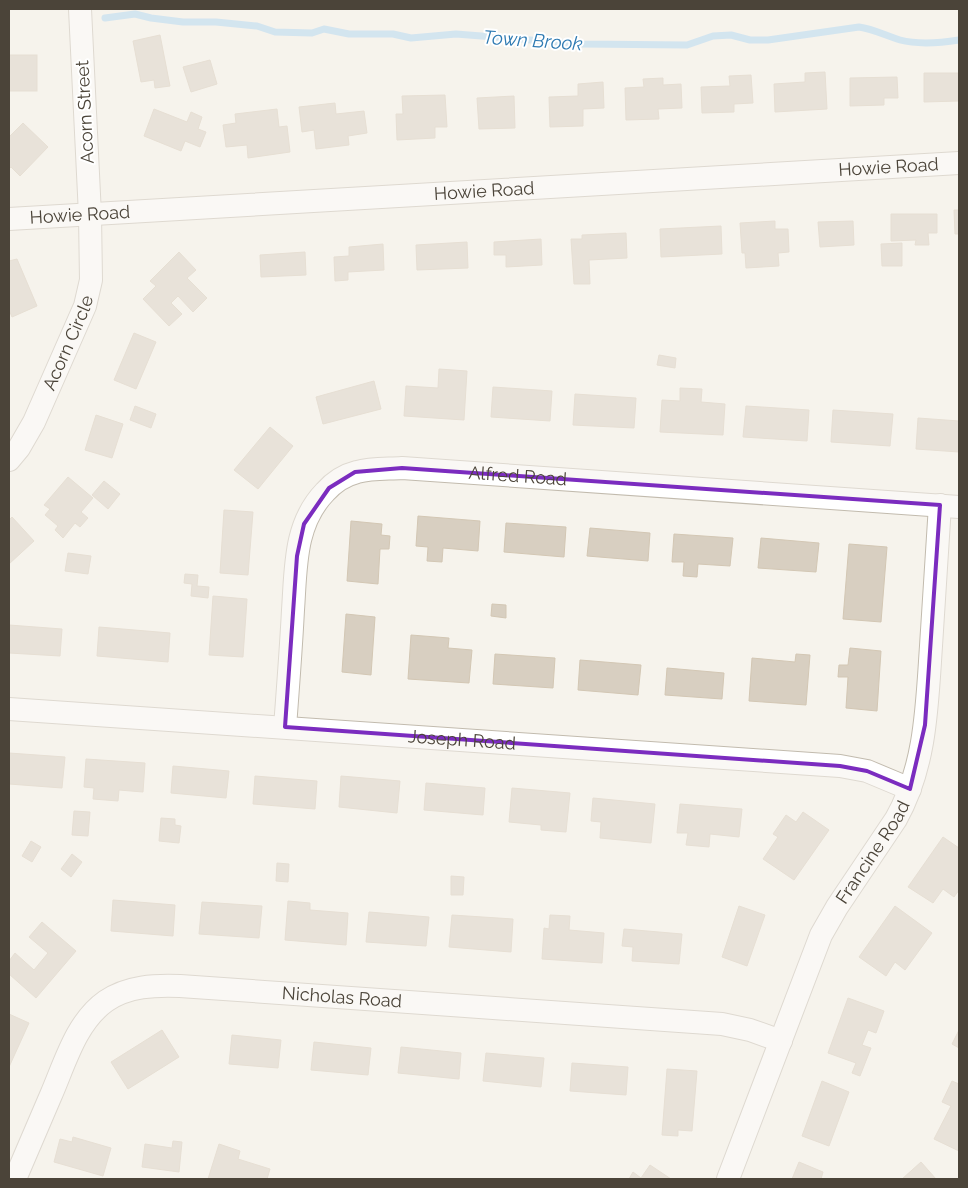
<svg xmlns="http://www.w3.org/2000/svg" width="968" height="1188" viewBox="0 0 968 1188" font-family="Raleway,sans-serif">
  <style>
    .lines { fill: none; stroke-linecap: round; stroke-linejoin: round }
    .stream { stroke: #a9d4f2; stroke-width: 7 }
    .building { fill: #d8cfc1; stroke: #d3c7b4 }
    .street-casing { stroke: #c2bbae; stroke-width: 24 }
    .street { stroke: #fff; stroke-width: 22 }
    .marked { fill: none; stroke: #7b2cbf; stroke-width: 4; stroke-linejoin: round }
    .labels { text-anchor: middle; stroke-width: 4; stroke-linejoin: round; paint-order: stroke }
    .street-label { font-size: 18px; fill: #4b4439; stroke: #fff }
    .water-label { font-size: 19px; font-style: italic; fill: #2e7ab2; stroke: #fff }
  </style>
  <rect width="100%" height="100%" fill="#f6f3ec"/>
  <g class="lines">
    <!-- stream -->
    <path class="stream" d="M105,18L135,14L151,18L183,22H216L257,26L275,32L312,33L324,29L349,34H393L411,38L456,34L581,44L687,45L713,36L731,35L750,40H768L859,27C874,29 886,36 900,40C919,45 940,43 959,40"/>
  </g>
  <!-- building -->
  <g class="building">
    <polygon points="160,35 170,86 155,88 154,80 141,82 133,41"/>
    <rect x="9" y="55" width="28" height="36"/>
    <polygon points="210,60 217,84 191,92 183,67"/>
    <polygon points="825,72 827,109 775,112 774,84 805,82 805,73"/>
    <polygon points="924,73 959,73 959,101 924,102"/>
    <polygon points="751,75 753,103 734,104 734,112 702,113 701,87 730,86 729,76"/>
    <polygon points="897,77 898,98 884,98 884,105 850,106 850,78"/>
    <polygon points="663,78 663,85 681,84 682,108 658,109 659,119 626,120 625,88 644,87 643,79"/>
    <polygon points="603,82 604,108 583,109 583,126 550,127 549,97 578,96 578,84"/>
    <polygon points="445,95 447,127 435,127 435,138 397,140 396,114 403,114 402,96"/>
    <polygon points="514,96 515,128 479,129 477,98"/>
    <polygon points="335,103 336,114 364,111 367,133 348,136 349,145 316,149 314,130 302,132 299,107"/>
    <polygon points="154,109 187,122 191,112 202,117 198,129 206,132 200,147 185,141 181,151 144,136"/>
    <polygon points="277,109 279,127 287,126 290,152 248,158 247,145 226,147 223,125 236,123 235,114"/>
    <polygon points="23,123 48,147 20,176 11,167 9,169 9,137"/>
    <polygon points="954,210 959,210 959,234 955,234"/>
    <polygon points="891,214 937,214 937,233 928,233 929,245 915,245 916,240 891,241"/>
    <polygon points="775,221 775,229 788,229 789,252 778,253 779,266 746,268 745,253 742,253 740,223"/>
    <polygon points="853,221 854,245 820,247 818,222"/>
    <polygon points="721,226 722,254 661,257 660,229"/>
    <polygon points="626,233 627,258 589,260 590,284 574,284 571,239 582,239 582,235"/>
    <polygon points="541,239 542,265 506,267 506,255 494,255 494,242"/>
    <polygon points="467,242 468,268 417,270 416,245"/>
    <polygon points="902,243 902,266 882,266 881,244"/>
    <polygon points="383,244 384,270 348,272 348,280 335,281 334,257 349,256 349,247"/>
    <polygon points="179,252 196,270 187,278 207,298 193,312 178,296 171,303 182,314 169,326 143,299 156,286 150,281"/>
    <polygon points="305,252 306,275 261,277 260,255"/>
    <polygon points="17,259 37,306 12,317 9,310 9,261"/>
    <polygon points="134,333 156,342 136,389 114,380"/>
    <polygon points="659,355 676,358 675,368 657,365"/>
    <polygon points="439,369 467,371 464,420 404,416 406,386 438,388"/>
    <polygon points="374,381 381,409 323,424 316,397"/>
    <polygon points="493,387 552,391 550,421 491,417"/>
    <polygon points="680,388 702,389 701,402 725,404 723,435 660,432 662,400 680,401"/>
    <polygon points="575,394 636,398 634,428 573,425"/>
    <polygon points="135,406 156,414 151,428 130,420"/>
    <polygon points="746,406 809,410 807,441 743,437"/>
    <polygon points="833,410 893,414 890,446 831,442"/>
    <polygon points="96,415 123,424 112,458 85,450"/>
    <polygon points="918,418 959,421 959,452 916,449"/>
    <polygon points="270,427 293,446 258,489 234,470"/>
    <polygon points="68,477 93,498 81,512 88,518 80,527 75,523 63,538 55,530 58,526 45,515 50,509 44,505"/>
    <polygon points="104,481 120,494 108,509 92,495"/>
    <polygon points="224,510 253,512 248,575 220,573"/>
    <polygon points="418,516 480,521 478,551 443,548 442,562 427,561 428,547 416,546"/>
    <polygon points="12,517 34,541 9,564 9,520"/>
    <polygon points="351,521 382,524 381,535 390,536 389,549 380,549 378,584 347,581"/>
    <polygon points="506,523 566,527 564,557 504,552"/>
    <polygon points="590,528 650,533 648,561 587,556"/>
    <polygon points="674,534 733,538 730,566 698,564 697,577 683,576 684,562 672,562"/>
    <polygon points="761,538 819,543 816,572 758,568"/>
    <polygon points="849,544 887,547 881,622 843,619"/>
    <polygon points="68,553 91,556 88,574 65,571"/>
    <polygon points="185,574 198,575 197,586 209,587 208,598 191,596 192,584 184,583"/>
    <polygon points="213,596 247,599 243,657 209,655"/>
    <polygon points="492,604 506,605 506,618 491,616"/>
    <polygon points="346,614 375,617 371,675 342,672"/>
    <polygon points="9,625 62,629 60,656 9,653"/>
    <polygon points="99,627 170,633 168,662 97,656"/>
    <polygon points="411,635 449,638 448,648 472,650 469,683 408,679"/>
    <polygon points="850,648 881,651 877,711 846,708 848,677 838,677 839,665 848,665"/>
    <polygon points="495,654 555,658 553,688 493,684"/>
    <polygon points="796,654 810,655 806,705 749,701 752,658 795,662"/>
    <polygon points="580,660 641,665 638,695 578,690"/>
    <polygon points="667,668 724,673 722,699 665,695"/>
    <polygon points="9,753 65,757 62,788 9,784"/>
    <polygon points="86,759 145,763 143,792 119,790 118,801 93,799 94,788 84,787"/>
    <polygon points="173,766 229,771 226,798 171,793"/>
    <polygon points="255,776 317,781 315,809 253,804"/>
    <polygon points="341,776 400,781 397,813 339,807"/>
    <polygon points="426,783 485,788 483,815 424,810"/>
    <polygon points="512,788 570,793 566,832 541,830 541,825 509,822"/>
    <polygon points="593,798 655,804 651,843 600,838 601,822 591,821"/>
    <polygon points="680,804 742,809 739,837 710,834 709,847 686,845 688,833 677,833"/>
    <polygon points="74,811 90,812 88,836 72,835"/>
    <polygon points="803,812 829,830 794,880 763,859 778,837 773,834 786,815 796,822"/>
    <polygon points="161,818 175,819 175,825 181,826 179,843 159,841"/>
    <polygon points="943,837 959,848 959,890 954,897 943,889 933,903 908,887"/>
    <polygon points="31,841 41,847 32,862 22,856"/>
    <polygon points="72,854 82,862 71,877 61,869"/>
    <polygon points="277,863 289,864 288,882 276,881"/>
    <polygon points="451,876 464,877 463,895 451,895"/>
    <polygon points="113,900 175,905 173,936 111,931"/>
    <polygon points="288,901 310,903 310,910 348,913 346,945 285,940"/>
    <polygon points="202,902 262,906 259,938 199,934"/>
    <polygon points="739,906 765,915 747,966 722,957"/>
    <polygon points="895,906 932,933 905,970 895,962 886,976 859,957"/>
    <polygon points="369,912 429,917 426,946 366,942"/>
    <polygon points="452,915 513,919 511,952 449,947"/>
    <polygon points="550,915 570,916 569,930 604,933 602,963 542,959 544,928 549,929"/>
    <polygon points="42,922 76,951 36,998 9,974 9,961 15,953 34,970 48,953 29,937"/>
    <polygon points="624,929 682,934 679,964 632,961 633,947 622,946"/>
    <polygon points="848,998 884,1011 876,1033 868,1030 862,1045 871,1048 860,1076 852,1073 856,1063 828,1053"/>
    <polygon points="9,1014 29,1023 9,1067"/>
    <polygon points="162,1030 179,1057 128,1089 111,1062"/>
    <polygon points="959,1030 959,1048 952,1044"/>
    <polygon points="232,1035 281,1040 278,1068 229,1064"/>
    <polygon points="314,1042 371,1048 368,1075 311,1070"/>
    <polygon points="401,1047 461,1053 459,1079 398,1073"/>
    <polygon points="486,1053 544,1058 541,1087 483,1081"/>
    <polygon points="572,1063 628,1067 626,1095 570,1091"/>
    <polygon points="667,1069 697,1071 692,1131 678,1130 678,1136 662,1135"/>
    <polygon points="822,1081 849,1092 829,1146 802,1136"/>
    <polygon points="952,1081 959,1084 959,1151 934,1139 951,1106 942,1102"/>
    <polygon points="73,1137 111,1148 103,1176 54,1162 60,1139 72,1142"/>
    <polygon points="173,1141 182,1142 179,1172 142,1167 145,1144 172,1148"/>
    <polygon points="219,1144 240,1151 238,1159 270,1169 267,1179 208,1179"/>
    <polygon points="799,1162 823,1172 821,1179 792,1179"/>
    <polygon points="921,1162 936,1179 902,1179"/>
    <polygon points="650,1165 671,1179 629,1179 633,1172 641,1178"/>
  </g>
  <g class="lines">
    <!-- street casing -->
    <g class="street-casing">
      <g id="street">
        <path id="s1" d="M9,219L959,163"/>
        <path id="s2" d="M9,460L19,448L34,422L85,306L91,280L90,215L80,9"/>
        <path id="s3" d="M9,709L840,766L867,771L910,789"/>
        <path id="s4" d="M285,727C288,688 291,649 293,610C296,568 294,524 325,492C333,483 345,475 357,472C371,468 387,469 402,468L959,507"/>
        <path id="s5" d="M15,1179C27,1151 39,1123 51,1095C65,1063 76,1022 106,1001C128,986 155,985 180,986L722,1024L750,1030L781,1041"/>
        <path id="s6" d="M728,1179L821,935L837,907L896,819C926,766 927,705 931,646C934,599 937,552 940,505"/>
      </g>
    </g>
    <!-- street -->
    <use href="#street" class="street"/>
  </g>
  <!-- marked area -->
  <path d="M0 0H968V1188H0ZM402,468L940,505L925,725L910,789L867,771L840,766L285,727L297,556L304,524L329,488L355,472Z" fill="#f6f3ec" fill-opacity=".55" fill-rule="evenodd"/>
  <path class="marked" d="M402,468L940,505L925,725L910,789L867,771L840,766L285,727L297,556L304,524L329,488L355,472Z"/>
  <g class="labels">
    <!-- street labels -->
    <g class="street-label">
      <text transform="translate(85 112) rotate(-93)" y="6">Acorn Street</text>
      <text dy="6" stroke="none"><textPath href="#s1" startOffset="881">Howie Road</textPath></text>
      <text dy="6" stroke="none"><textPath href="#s1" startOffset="476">Howie Road</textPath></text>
      <text dy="6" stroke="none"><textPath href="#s1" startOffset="71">Howie Road</textPath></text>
      <text dy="6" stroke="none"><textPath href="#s2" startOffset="132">Acorn Circle</textPath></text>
      <text dy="6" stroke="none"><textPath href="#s4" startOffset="442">Alfred Road</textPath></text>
      <text dy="6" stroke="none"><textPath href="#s3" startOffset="454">Joseph Road</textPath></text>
      <text dy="6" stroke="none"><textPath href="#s6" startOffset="359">Francine Road</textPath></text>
      <text dy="6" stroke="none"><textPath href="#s5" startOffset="441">Nicholas Road</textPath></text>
    </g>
    <!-- water labels -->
    <g class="water-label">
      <text transform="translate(533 40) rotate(4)" y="7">Town Brook</text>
    </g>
  </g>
  <!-- border -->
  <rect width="968" height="1188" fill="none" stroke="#4b4439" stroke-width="20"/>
</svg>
